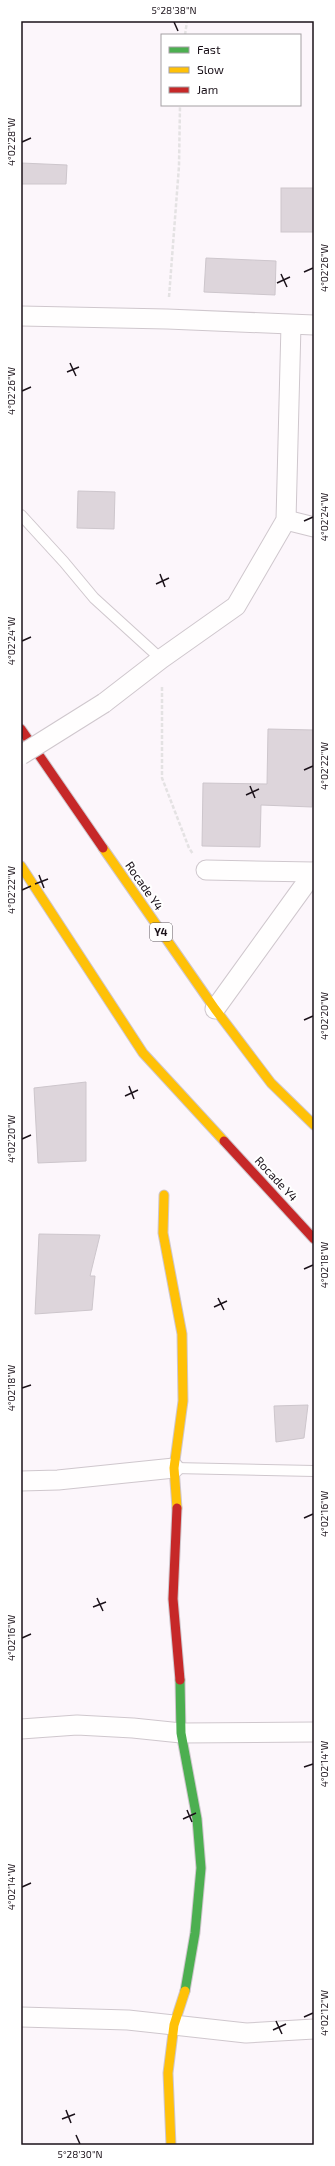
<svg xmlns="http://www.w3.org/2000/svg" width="335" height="2166" viewBox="0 0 335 2166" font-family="'Exo 2',sans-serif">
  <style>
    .building { fill: #ddd5db; stroke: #cdc6cc }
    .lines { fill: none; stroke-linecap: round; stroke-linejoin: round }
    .lane-casing { stroke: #cfc7cd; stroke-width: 12 }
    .street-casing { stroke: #cfc7cd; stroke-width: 21 }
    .fast-casing { stroke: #cfc7cd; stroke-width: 11 }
    .slow-casing { stroke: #cfc7cd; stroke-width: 11 }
    .jam-casing { stroke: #cfc7cd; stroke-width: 11 }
    .path { stroke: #e4e2e3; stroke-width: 2.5; stroke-dasharray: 4 2; stroke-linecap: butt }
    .lane { stroke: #fffefe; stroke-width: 10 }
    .street { stroke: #fffefe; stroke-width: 19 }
    .fast { stroke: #4caf50; stroke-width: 9 }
    .slow { stroke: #ffc107; stroke-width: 9 }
    .jam { stroke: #c62828; stroke-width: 9 }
    .street-bridge-casing { stroke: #cfc7cd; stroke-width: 21; stroke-linecap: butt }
    .street-bridge { stroke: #fffefe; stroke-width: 19 }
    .ticks { fill: none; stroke: #1b121a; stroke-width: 1.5 }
    .labels { text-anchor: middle; stroke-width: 4; stroke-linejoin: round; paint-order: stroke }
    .shield { fill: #fff; stroke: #5f595f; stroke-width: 1 }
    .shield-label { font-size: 11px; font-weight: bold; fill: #1b121a }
    .street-label { font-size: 12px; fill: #1b121a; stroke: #fff }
    .neatline { fill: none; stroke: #1b121a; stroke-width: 1.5 }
    .ticks-label { font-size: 10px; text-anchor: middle; fill: #1b121a }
  </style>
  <rect width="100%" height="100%" fill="#fcf6fb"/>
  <!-- building -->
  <g class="building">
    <polygon points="21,163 67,165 66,184 21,184"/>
    <rect x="281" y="188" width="33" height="44"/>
    <polygon points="206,258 276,261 275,295 204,292"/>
    <polygon points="78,491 115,492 114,529 77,528"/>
    <polygon points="268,729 314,730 312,807 261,805 260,847 202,846 203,783 267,784"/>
    <polygon points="86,1082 86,1161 38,1163 34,1088"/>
    <polygon points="39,1234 100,1235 90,1276 95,1276 92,1310 35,1314"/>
    <polygon points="308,1405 304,1438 276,1442 274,1406"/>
  </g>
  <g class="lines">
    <!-- lane casing -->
    <g class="lane-casing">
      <g id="lane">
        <polyline points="21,515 64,562 94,598 161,659"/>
        <polyline points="174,1468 314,1471"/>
      </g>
    </g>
    <!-- street casing -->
    <g class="street-casing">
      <g id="street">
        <polyline points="21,316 167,319 314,325"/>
        <polyline points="286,520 314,527"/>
        <polyline points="104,703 161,659 236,606 286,520 291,325"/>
        <polyline points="206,870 314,872"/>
        <polyline points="215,1009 314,872"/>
        <polyline points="21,1481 58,1480 174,1468"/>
        <polyline points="21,1729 77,1725 133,1728 181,1733 314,1732"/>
        <polyline points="21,2017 128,2020 246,2033 314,2029"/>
      </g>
    </g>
    <!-- fast casing -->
    <g class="fast-casing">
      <polyline id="fast" points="180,1680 181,1733 197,1819 201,1868 195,1933 185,1991"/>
    </g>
    <!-- slow casing -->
    <g class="slow-casing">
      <g id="slow">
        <polyline points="103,848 215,1009 271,1083 314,1125"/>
        <polyline points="21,866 143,1053 224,1141"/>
        <polyline points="164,1195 163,1233 182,1334 183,1401 174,1468 177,1508"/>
        <polyline points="171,2145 168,2073 174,2025 185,1991"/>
      </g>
    </g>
    <!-- jam casing -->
    <g class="jam-casing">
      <g id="jam">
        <polyline points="21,729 103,848"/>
        <polyline points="224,1141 314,1239"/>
        <polyline points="177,1508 173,1599 180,1680"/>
      </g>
    </g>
    <!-- path -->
    <g class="path">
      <polyline points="185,35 187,21"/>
      <polyline points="169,297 179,166 180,105"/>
      <polyline points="162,687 162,778 189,848 193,854"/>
    </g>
    <!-- lane -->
    <use href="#lane" class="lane"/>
    <!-- street -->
    <use href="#street" class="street"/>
    <!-- fast -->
    <use href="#fast" class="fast"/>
    <!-- slow -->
    <use href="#slow" class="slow"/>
    <!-- jam -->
    <use href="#jam" class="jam"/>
    <!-- street-bridge casing -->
    <g class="street-bridge-casing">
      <polyline id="street-bridge" points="21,755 104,703"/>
    </g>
    <!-- street-bridge -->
    <use href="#street-bridge" class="street-bridge"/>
  </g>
  <!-- ticks -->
  <path class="ticks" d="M174,22L178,31M22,142L31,138M304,272L313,268M281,274L287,287M277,283L290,277M70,363L76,376M67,372L79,367M22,391L31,387M304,521L313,517M160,574L165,587M156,584L169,578M22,641L31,637M304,770L313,766M250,786L255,798M246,795L259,789M39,875L44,888M35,884L48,879M22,890L31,886M304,1020L313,1016M129,1086L134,1099M125,1096L138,1090M22,1139L31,1135M304,1269L313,1265M218,1298L224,1310M214,1307L227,1301M22,1388L31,1385M304,1518L313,1514M97,1598L103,1611M93,1607L106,1602M22,1638L31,1634M304,1767L313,1764M187,1810L192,1822M183,1819L196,1813M22,1887L31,1883M304,2017L313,2013M276,2021L282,2034M273,2030L286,2024M66,2110L71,2123M62,2119L75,2114M76,2135L80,2144"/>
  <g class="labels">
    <!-- shield labels -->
    <rect class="shield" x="150" y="923" width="22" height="18" rx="3"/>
    <g class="shield-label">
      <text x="161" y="936">Y4</text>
    </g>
    <!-- street labels -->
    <g class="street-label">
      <text transform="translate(144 886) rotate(55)" y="4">Rocade Y4</text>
      <text transform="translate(276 1179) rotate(47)" y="4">Rocade Y4</text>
    </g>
  </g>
  <!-- border -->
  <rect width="335" height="2166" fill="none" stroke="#ffffff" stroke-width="44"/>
  <!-- legend -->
  <rect x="161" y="34" width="140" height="72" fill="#ffffff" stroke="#a4a0a3"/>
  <rect x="169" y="47" width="20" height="6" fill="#4caf50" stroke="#a4a0a3"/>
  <text x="197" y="54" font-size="12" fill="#1b121a">Fast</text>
  <rect x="169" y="67" width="20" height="6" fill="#ffc107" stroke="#a4a0a3"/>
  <text x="197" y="74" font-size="12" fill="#1b121a">Slow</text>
  <rect x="169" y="87" width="20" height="6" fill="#c62828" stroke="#a4a0a3"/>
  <text x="197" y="94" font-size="12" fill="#1b121a">Jam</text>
  <rect x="22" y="22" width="291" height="2122" class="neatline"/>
  <g class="ticks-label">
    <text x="174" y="14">5°28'38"N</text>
    <text transform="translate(11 142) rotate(-90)" y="4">4°02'28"W</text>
    <text transform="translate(324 268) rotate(-90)" y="4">4°02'26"W</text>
    <text transform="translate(11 391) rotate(-90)" y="4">4°02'26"W</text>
    <text transform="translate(324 517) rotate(-90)" y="4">4°02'24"W</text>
    <text transform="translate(11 641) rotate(-90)" y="4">4°02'24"W</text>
    <text transform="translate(324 766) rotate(-90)" y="4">4°02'22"W</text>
    <text transform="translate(11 890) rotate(-90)" y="4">4°02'22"W</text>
    <text transform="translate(324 1016) rotate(-90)" y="4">4°02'20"W</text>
    <text transform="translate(11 1139) rotate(-90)" y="4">4°02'20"W</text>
    <text transform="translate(324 1265) rotate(-90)" y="4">4°02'18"W</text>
    <text transform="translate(11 1388) rotate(-90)" y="4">4°02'18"W</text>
    <text transform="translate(324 1514) rotate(-90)" y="4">4°02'16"W</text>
    <text transform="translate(11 1638) rotate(-90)" y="4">4°02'16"W</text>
    <text transform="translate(324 1764) rotate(-90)" y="4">4°02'14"W</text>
    <text transform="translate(11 1887) rotate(-90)" y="4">4°02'14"W</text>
    <text transform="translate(324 2013) rotate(-90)" y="4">4°02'12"W</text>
    <text x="80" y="2158">5°28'30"N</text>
  </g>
</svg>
